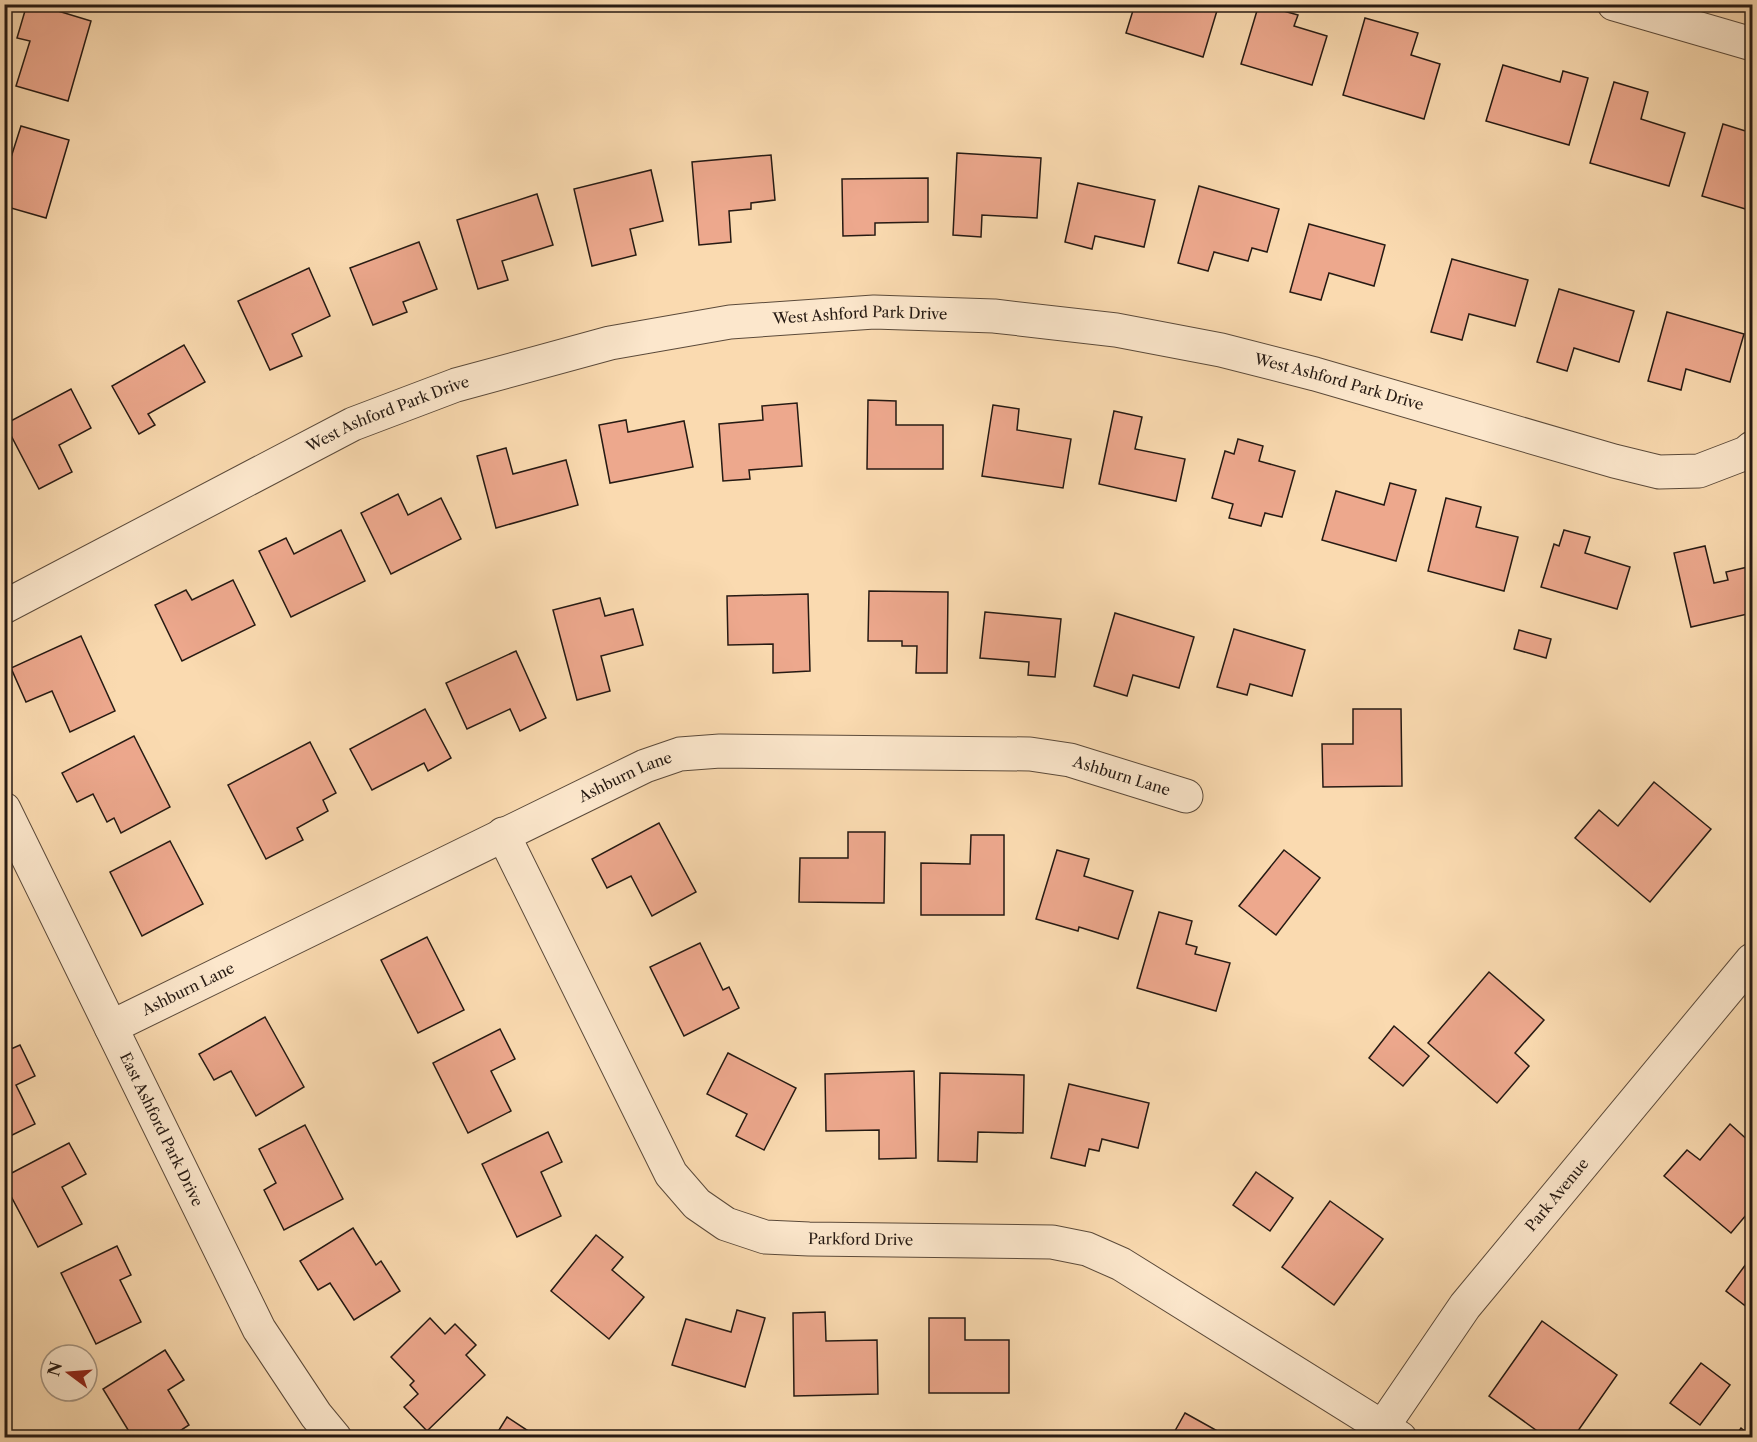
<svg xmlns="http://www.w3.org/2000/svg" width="1757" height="1442" viewBox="0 0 1757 1442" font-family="'Libre Caslon Text',serif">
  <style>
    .building { fill: #eda88d; stroke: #261a13; stroke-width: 1.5 }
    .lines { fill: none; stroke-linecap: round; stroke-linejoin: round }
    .minor-casing { stroke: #5b4a3a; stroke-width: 35 }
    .minor { stroke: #fce7cc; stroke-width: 33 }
    .labels { text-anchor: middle; stroke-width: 5; stroke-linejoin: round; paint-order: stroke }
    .street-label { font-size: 15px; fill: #261a13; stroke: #fce7cc }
  </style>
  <rect width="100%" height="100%" fill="#fadab0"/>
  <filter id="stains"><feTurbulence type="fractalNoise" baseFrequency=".00333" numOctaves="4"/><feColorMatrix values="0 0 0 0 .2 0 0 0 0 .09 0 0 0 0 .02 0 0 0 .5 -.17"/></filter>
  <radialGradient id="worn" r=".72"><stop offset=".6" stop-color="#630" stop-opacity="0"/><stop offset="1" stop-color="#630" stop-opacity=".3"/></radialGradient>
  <!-- building -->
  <g class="building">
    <polygon points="27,4 35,4 91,21 68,101 16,86 30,41 17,38"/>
    <polygon points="1135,4 1219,4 1203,57 1126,33"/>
    <polygon points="1259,4 1298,15 1294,26 1327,36 1312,85 1241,64"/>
    <polygon points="1365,18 1418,33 1411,55 1440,64 1424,119 1343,95"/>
    <polygon points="1503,65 1560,82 1563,71 1588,78 1569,145 1486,121"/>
    <polygon points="1614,82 1648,92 1641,119 1685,133 1669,186 1590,163"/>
    <polygon points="1723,124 1752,133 1752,141 1748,156 1752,157 1752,211 1702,196"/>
    <polygon points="21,126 69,140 46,218 4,206 4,170 7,170"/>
    <polygon points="957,153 1041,158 1037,218 982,215 981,237 953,235"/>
    <polygon points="771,155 775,200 751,203 751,209 729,211 731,242 699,245 692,162"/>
    <polygon points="651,170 663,221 630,229 636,255 592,266 574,189"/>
    <polygon points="928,178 928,222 875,223 875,235 843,236 842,179"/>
    <polygon points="1078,183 1155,200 1144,247 1095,236 1092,249 1065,242"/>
    <polygon points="1199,186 1279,209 1267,252 1252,248 1248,261 1214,252 1208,271 1178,263"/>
    <polygon points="537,194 553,245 502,261 508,280 478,289 457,220"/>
    <polygon points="1309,224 1385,245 1374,286 1329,273 1321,300 1290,292"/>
    <polygon points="419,242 437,289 403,302 407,312 373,325 350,268"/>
    <polygon points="1452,259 1528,280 1515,326 1469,314 1462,340 1431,332"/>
    <polygon points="309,268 330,316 292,334 302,356 270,370 238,301"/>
    <polygon points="1559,289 1634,311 1619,362 1574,348 1567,371 1537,362"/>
    <polygon points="1667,312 1744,334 1730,382 1686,369 1681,390 1648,381"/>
    <polygon points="184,345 205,382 148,414 155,425 139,434 112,386"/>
    <polygon points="71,389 91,428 59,445 72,472 39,489 5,424"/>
    <polygon points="868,400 896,401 896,425 943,425 943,469 867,469"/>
    <polygon points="797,403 802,466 749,470 750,479 723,481 719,424 763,420 762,406"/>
    <polygon points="993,405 1019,409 1017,430 1071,439 1063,488 982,476"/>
    <polygon points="1114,411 1142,417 1135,449 1185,459 1176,501 1099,484"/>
    <polygon points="626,420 628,432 684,421 693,467 610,483 599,425"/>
    <polygon points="1238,439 1263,446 1259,461 1295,471 1282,517 1265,513 1261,526 1229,518 1233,504 1212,498 1225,451 1234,454"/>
    <polygon points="506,448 513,474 566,460 578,505 496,528 477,456"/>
    <polygon points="1390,483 1416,490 1396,561 1322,540 1336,491 1384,505"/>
    <polygon points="398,494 408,515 441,498 461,539 391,574 361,513"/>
    <polygon points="1446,498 1481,507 1476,527 1518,537 1504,591 1428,571"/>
    <polygon points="341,530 365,581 291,617 259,551 286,538 294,554"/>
    <polygon points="1564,530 1590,537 1585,553 1630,567 1617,609 1541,587 1554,544 1559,546"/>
    <polygon points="1705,546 1714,583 1728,580 1726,572 1752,566 1752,613 1691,627 1674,553"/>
    <polygon points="233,580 255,625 182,661 155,605 186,590 192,600"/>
    <polygon points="869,591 948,592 947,673 916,673 917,646 902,646 902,641 868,641"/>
    <polygon points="808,594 810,671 773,673 773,644 728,645 727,596"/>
    <polygon points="600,598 605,616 633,609 643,645 601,656 610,691 577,700 553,610"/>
    <polygon points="985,612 1061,619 1055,677 1028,675 1029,662 980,658"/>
    <polygon points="1115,613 1194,637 1179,688 1133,675 1127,696 1094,686"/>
    <polygon points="1234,629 1305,650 1292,696 1250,684 1247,695 1217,687"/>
    <polygon points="1519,630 1551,639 1546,658 1514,649"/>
    <polygon points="81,636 115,711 70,732 52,691 26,702 11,668"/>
    <polygon points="516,651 546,718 520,731 510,709 467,729 446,683"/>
    <polygon points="425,709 451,758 428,771 424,763 372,790 350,749"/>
    <polygon points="1353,709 1401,709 1402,786 1323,787 1322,744 1353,744"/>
    <polygon points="134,736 170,807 121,833 114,818 107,822 93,794 77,802 62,773"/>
    <polygon points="310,742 336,793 323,800 328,811 297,828 303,840 266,859 228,785"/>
    <polygon points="1654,782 1711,829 1650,902 1575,838 1599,810 1618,826"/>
    <polygon points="659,823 696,892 652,916 631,876 607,888 592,859"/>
    <polygon points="848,832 885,832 884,903 799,902 800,858 848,858"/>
    <polygon points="971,835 1004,835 1004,915 921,915 921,863 970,864"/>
    <polygon points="170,841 203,904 142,936 110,872"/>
    <polygon points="1057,850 1089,859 1084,876 1133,891 1118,939 1079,927 1078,931 1036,919"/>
    <polygon points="1284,850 1320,878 1276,935 1239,906"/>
    <polygon points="1159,912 1192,921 1186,944 1197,947 1195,954 1230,963 1216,1011 1137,988"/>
    <polygon points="427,937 464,1010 418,1033 381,960"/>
    <polygon points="700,943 723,990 729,987 739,1008 684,1036 650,967"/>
    <polygon points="1489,972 1544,1020 1515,1053 1529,1066 1497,1103 1428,1043"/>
    <polygon points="265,1017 304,1087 256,1116 231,1071 214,1080 199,1054"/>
    <polygon points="1394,1026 1429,1056 1403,1086 1369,1058"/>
    <polygon points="500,1029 515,1059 491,1071 511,1111 468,1133 433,1063"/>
    <polygon points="20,1045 35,1076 16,1085 35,1124 4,1139 4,1052"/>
    <polygon points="728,1053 796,1088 764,1150 736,1136 747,1114 707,1094"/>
    <polygon points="914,1071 916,1158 879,1159 879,1130 826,1131 825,1074"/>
    <polygon points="940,1073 1024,1075 1023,1133 978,1132 977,1162 938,1161"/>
    <polygon points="1069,1084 1149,1103 1138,1148 1102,1139 1099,1151 1089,1149 1085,1166 1051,1158"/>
    <polygon points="1730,1124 1752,1144 1752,1208 1731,1233 1664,1176 1687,1150 1700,1160"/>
    <polygon points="305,1125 343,1199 284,1230 264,1190 276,1183 259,1149"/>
    <polygon points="548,1132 562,1162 541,1172 561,1216 517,1237 482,1164"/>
    <polygon points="69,1143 86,1174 62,1187 82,1224 38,1247 4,1183 4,1177"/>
    <polygon points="1256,1172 1293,1198 1270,1231 1233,1205"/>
    <polygon points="1330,1201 1383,1239 1334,1305 1282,1267"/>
    <polygon points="353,1228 376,1265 381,1261 400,1291 354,1320 330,1283 318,1290 300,1261"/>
    <polygon points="596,1235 623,1257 612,1270 644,1297 609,1339 551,1291"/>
    <polygon points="117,1246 131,1275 120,1280 141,1322 96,1344 61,1273"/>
    <polygon points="1752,1256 1752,1311 1726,1291"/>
    <polygon points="737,1310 765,1318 745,1387 672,1365 686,1319 731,1332"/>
    <polygon points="825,1312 826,1341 877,1340 878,1394 794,1396 793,1313"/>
    <polygon points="430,1318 445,1334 455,1324 476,1345 466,1355 485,1375 427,1431 404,1407 418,1394 410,1385 414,1381 391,1357"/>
    <polygon points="929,1318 965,1318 965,1340 1009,1340 1009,1393 929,1393"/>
    <polygon points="1542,1321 1617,1375 1573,1438 1547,1438 1489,1396"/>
    <polygon points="165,1350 184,1380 168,1390 189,1425 169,1438 133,1438 103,1389"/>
    <polygon points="1701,1363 1730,1385 1700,1425 1670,1403"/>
    <polygon points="1185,1413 1230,1438 1171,1438"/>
    <polygon points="507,1417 539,1438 494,1438"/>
    <polygon points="1741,1428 1752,1437 1752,1438 1734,1438"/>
  </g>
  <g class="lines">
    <!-- minor casing -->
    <g class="minor-casing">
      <g id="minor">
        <polyline points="1614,4 1752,44"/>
        <path id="s1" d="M4,607L353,424L456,385L610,343L730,322L874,312L994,316L1116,330L1221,350L1315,374L1614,461L1659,472L1699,471L1746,453L1752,448"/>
        <path id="s2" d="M4,809L259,1329L316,1415L335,1438"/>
        <path id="s3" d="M503,834L671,1174L697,1204L726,1224L765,1237L809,1239L1052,1242L1087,1249L1121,1264L1400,1438"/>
        <path id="s4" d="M111,1027L645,766L680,754L720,751L1030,754L1070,760L1186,796"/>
        <path id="s5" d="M1375,1438L1465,1306L1752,960"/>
      </g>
    </g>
    <!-- minor -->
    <use href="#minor" class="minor"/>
  </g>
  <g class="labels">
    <!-- street labels -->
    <g class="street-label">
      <text dy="5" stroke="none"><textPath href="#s1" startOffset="916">West Ashford Park Drive</textPath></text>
      <text dy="5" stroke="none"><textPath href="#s1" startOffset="1402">West Ashford Park Drive</textPath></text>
      <text dy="5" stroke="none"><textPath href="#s1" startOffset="430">West Ashford Park Drive</textPath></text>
      <text dy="5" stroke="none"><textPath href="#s4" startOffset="1076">Ashburn Lane</textPath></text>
      <text dy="5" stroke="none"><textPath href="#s4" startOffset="572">Ashburn Lane</textPath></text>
      <text dy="5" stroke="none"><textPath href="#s4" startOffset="86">Ashburn Lane</textPath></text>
      <text dy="5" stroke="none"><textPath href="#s2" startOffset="357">East Ashford Park Drive</textPath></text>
      <text dy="5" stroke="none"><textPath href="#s5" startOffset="304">Park Avenue</textPath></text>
      <text dy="5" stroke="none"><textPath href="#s3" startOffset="591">Parkford Drive</textPath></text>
    </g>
  </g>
  <!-- margin -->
  <rect width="1757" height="1442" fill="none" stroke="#fadab0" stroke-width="24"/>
  <rect x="6" y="6" width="1745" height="1430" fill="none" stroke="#261a13" stroke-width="3"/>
  <rect x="12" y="12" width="1733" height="1418" fill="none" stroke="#261a13" stroke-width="1.5"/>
  <!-- north arrow -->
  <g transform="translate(69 1373) rotate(286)"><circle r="28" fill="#fce7cc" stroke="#a69582" stroke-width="1.5"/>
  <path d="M0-4.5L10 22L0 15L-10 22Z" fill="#8f2418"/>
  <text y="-9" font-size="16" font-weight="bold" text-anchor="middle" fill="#261a13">N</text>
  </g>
  <rect width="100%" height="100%" filter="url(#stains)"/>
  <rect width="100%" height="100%" fill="url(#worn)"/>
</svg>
